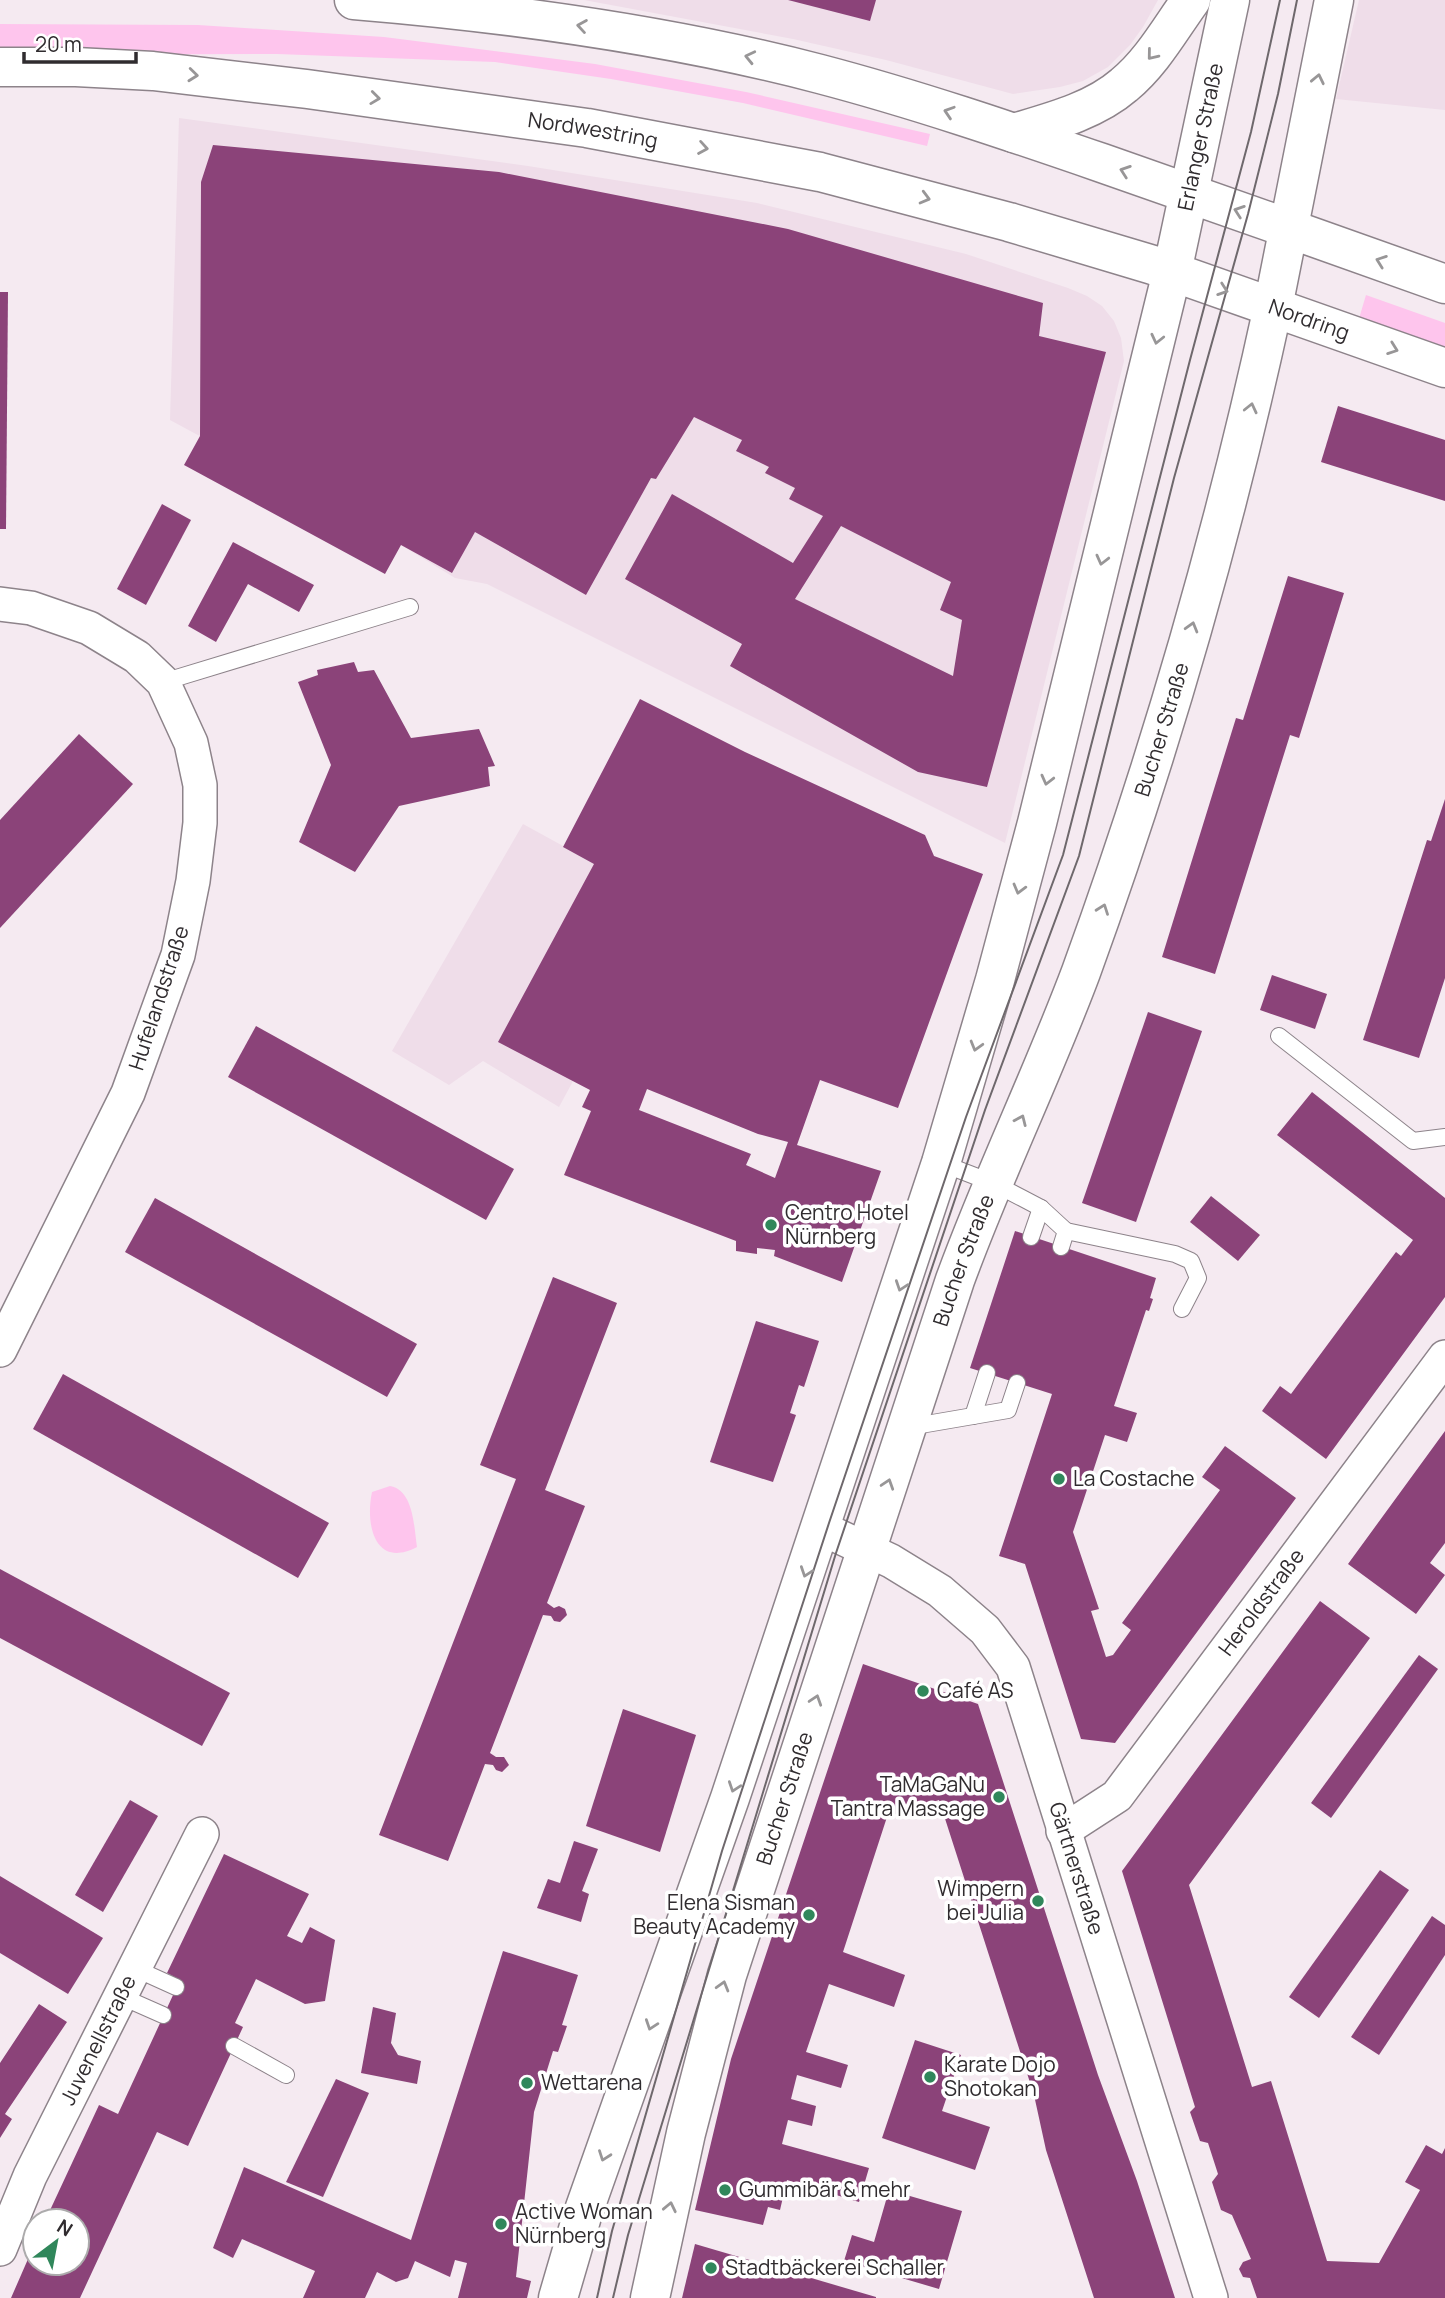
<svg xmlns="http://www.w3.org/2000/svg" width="1445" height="2298" viewBox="0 0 1445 2298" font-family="Manrope,sans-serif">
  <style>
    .built { fill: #efdde9 }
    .green { fill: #fec5ed }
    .building { fill: #8b4379; fill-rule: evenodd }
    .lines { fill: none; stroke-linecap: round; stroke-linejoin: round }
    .lane-casing { stroke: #8d838a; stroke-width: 18 }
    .street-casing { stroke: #8d838a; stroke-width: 36 }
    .secondary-casing { stroke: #8d838a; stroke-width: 41 }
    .primary-casing { stroke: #8d838a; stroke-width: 41 }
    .lane { stroke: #fff; stroke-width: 16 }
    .street { stroke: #fff; stroke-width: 33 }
    .secondary { stroke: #fff; stroke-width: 38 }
    .primary { stroke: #fff; stroke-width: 38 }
    .tram { stroke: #6e686c; stroke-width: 2 }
    .oneway { stroke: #989697 }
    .poi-dot { fill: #30875b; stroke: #fff; stroke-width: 2.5 }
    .labels { text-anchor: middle; stroke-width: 7; stroke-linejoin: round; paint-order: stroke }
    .street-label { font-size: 21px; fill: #302c2f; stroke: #fff }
    .poi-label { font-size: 21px; fill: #302c2f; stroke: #fff; text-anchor: start }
  </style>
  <rect width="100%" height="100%" fill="#f5eaf1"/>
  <!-- built -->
  <g class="built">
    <polygon points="584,0 1158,0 1143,27 1130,45 1108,67 1083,81 1060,87 1013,94 886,60 793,39"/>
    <polygon points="1359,0 1445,0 1445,110 1336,99"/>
    <polygon points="179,118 528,166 757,203 966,254 1068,288 1087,296 1102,306 1114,321 1121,338 1124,361 1005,843 487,584 455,578 401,545 170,420"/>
    <polygon points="523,824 669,904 559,1107 483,1061 449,1085 392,1051"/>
  </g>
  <!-- green -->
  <g class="green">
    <polygon points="0,24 198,25 384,37 595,64 746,92 930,134 927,146 743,103 611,79 495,62 277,54 0,55"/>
    <polygon points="1366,295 1445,323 1445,353 1358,322"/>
    <path d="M390,1486C414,1490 414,1528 417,1547C375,1569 365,1525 372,1492Z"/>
  </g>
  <!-- building -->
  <g class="building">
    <polygon points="788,0 876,0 870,21"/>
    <path d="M213,145L499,172L788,229L1043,303L1039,336L1106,352L987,787L918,772L730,666L742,644L625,579L672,494L793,563L823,516L789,499L795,488L765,473L769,467L736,451L742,440L694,417L656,479L651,478L586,595L475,532L452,573L401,545L385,574L184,465L200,436L201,182ZM841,526L951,582L940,610L962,620L953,676L795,599Z"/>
    <polygon points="0,292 8,292 6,529 0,529"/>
    <polygon points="1338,406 1445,440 1445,501 1321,462"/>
    <polygon points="162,504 191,520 146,605 117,589"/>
    <polygon points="233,542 314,585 299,612 248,584 216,642 188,626"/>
    <polygon points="1288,576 1344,593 1299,738 1290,735 1215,974 1162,957 1236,718 1243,720"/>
    <polygon points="354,662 358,672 374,670 411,738 479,729 495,766 488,767 490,786 399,806 355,872 299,842 331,765 298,682 318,675 317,670"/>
    <path d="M640,699L745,752L925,835L934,856L983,874L898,1108L820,1080L797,1145L881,1171L842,1282L774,1256L775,1250L757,1248V1254L736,1251V1241L564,1175L591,1111L582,1107L590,1090L498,1042L594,864L563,847ZM647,1089L758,1134L788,1142L775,1178L746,1165L751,1154L639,1110Z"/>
    <polygon points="79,734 133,784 0,928 0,820"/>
    <polygon points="1445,799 1445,978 1419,1058 1363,1040 1427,840 1431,841"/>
    <polygon points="1272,975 1327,994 1315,1029 1260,1010"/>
    <polygon points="1148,1012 1202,1031 1136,1222 1082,1203"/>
    <polygon points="256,1026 514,1169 486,1220 228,1077"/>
    <polygon points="1312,1092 1445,1198 1445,1297 1326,1459 1262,1411 1280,1386 1291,1394 1396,1252 1401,1256 1413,1240 1277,1135"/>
    <polygon points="1211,1196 1260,1235 1238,1261 1190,1222"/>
    <polygon points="155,1198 417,1344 387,1397 125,1252"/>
    <polygon points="1015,1231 1156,1278 1150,1298 1153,1299 1149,1311 1146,1310 1114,1406 1137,1413 1127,1442 1105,1435 1073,1532 1099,1609 1091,1611 1106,1657 1113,1655 1131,1630 1122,1623 1220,1490 1202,1477 1225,1446 1296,1498 1115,1743 1081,1739 1025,1564 999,1556 1052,1394 970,1368"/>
    <polygon points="553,1277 617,1303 545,1490 585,1506 547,1603 554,1608 559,1606 565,1609 567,1615 560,1622 554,1621 551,1616 543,1615 490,1753 496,1757 504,1757 509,1765 502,1772 496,1770 493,1765 485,1764 448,1861 379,1835 516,1479 480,1465"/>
    <polygon points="756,1321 819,1341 804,1387 799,1385 790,1413 796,1415 773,1482 710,1462"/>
    <polygon points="63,1374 329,1523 298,1578 33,1429"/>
    <polygon points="1445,1431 1445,1543 1430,1563 1445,1575 1416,1614 1348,1564"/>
    <polygon points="0,1569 230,1693 202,1746 0,1638"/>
    <polygon points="1320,1601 1370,1638 1189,1885 1252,2087 1271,2081 1327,2261 1379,2263 1420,2190 1405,2182 1426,2145 1442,2154 1445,2148 1445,2298 1257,2298 1250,2278 1243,2277 1239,2269 1243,2262 1251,2259 1232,2215 1221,2210 1212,2182 1218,2174 1208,2143 1200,2141 1190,2112 1195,2107 1122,1871"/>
    <polygon points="1419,1655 1438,1669 1331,1818 1311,1803"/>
    <polygon points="863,1664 978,1704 1098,2075 1137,2181 1175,2298 1094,2298 1046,2150 1034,2095 939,1800 887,1817 843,1952 905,1975 894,2007 829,1984 806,2052 848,2065 841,2088 797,2075 791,2099 816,2106 812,2126 788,2120 782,2144 869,2168 859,2202 787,2180 780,2210 768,2207 763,2225 695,2210 731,2059"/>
    <polygon points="623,1709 696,1735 660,1852 586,1826"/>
    <polygon points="130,1800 158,1816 103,1912 75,1895"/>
    <polygon points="574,1841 598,1849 582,1891 589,1894 581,1922 537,1908 548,1879 560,1883"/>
    <polygon points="224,1854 309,1894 287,1936 302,1943 310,1927 335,1940 325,2001 305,2004 256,1979 235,2023 243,2027 188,2146 157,2132 80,2298 11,2298 35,2243 35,2263 77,2263 77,2221 45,2221 99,2105 118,2114 180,1980 167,1973"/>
    <polygon points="1380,1870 1409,1890 1319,2018 1289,1997"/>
    <polygon points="0,1876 103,1938 68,1994 0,1953"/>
    <polygon points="1432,1916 1445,1925 1445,1955 1379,2055 1351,2037"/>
    <polygon points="503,1951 578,1975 562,2025 567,2026 558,2052 553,2051 534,2112 516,2277 531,2281 527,2298 458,2298 467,2263 455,2260 450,2277 415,2261 408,2278 396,2282 377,2272 365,2298 303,2298 315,2271 242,2239 233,2258 213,2248 244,2167 411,2240"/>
    <polygon points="39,2004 67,2022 5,2114 12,2119 0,2138 0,2063"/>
    <polygon points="373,2007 396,2013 391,2043 398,2055 421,2061 417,2084 361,2073"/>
    <polygon points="915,2040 961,2055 942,2111 990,2127 975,2170 882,2138"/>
    <polygon points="336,2079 369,2093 323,2197 286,2182"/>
    <polygon points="889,2190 962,2211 939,2289 844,2261 852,2235 874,2242"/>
    <polygon points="695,2244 876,2297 876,2298 682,2298"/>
  </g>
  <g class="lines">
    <!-- lane casing -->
    <g class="lane-casing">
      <g id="lane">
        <polyline points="163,682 410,607"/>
        <polyline points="1279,1036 1413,1141 1445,1137"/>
        <polyline points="941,1163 993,1183 1022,1198 1041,1208 1066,1231 1061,1247"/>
        <polyline points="1066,1231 1175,1254 1191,1261 1198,1278 1182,1309"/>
        <polyline points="1031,1237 1041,1208"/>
        <polyline points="973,1416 987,1373"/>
        <polyline points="909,1427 1008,1410 1017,1383"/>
        <polyline points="134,1968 176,1987"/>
        <polyline points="120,1996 163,2015"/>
        <polyline points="234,2046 286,2075"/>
      </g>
    </g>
    <!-- street casing -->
    <g class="street-casing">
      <g id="street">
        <polyline points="0,604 31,608 89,628 137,657 163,682 191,743 200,785 200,823 193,881 178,955 128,1093 0,1350"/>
        <path id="s1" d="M821,1528L891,1561L940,1591L985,1630L1013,1667L1211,2298"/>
        <path id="s2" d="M1063,1831L1117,1796L1445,1357"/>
        <path id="s3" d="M0,2249L30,2176L202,1834"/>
      </g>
    </g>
    <!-- secondary casing -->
    <g class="secondary-casing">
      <g id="secondary">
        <polyline points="558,2298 582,2216 730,1798 941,1163 995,980 1037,823 1172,272"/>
        <path id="s4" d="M650,2298L686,2133L727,1975L955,1280C993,1176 1042,1076 1081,972C1160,755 1224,533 1273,307"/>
      </g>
    </g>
    <!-- primary casing -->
    <g class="primary-casing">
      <g id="primary">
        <path d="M354,0C510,13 667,34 820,74C915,99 1009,131 1102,163C1216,203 1331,243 1445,284"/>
        <path id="s5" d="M0,67H76L153,71L307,89L587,128L820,172L1009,222L1153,265L1445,368"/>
        <path d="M1014,133C1051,122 1094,111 1124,85C1152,62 1170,29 1191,0"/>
        <path id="s6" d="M1172,272L1230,0"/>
        <polyline points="1273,307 1334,0"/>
      </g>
    </g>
    <!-- lane -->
    <use href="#lane" class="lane"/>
    <!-- street -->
    <use href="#street" class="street"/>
    <!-- secondary -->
    <use href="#secondary" class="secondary"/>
    <!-- primary -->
    <use href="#primary" class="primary"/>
    <!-- tram -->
    <g class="tram">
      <polyline points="597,2298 612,2231 722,1851 829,1523 966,1117 1063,855 1190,360 1251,132 1280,0"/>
      <polyline points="613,2298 628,2235 836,1553 985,1110 1079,856 1174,478 1248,214 1278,94 1297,0"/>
    </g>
  </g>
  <!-- one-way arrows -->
  <defs><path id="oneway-chevron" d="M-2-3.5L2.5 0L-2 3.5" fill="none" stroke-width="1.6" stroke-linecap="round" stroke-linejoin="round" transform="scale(1.75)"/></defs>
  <g class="oneway">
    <use href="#oneway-chevron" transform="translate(582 26) rotate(-171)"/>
    <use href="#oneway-chevron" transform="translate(1152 55) rotate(129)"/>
    <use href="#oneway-chevron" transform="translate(750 57) rotate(-167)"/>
    <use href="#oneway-chevron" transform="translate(193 75) rotate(6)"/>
    <use href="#oneway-chevron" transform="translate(1318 79) rotate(-78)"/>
    <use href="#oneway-chevron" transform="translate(375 98) rotate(7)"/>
    <use href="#oneway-chevron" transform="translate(949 112) rotate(-162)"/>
    <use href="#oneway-chevron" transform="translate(703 148) rotate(10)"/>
    <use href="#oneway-chevron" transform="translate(1125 171) rotate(-161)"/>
    <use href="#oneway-chevron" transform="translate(925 198) rotate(15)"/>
    <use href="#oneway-chevron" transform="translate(1239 211) rotate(-161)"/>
    <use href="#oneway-chevron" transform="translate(1381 261) rotate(-160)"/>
    <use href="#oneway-chevron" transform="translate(1223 290) rotate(19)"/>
    <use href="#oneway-chevron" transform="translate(1157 339) rotate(103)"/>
    <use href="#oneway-chevron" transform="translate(1393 349) rotate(20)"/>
    <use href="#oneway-chevron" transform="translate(1251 408) rotate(-77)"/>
    <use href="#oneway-chevron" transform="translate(1102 560) rotate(104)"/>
    <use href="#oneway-chevron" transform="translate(1192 627) rotate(-74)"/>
    <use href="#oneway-chevron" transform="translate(1047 780) rotate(104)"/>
    <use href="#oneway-chevron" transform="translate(1019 889) rotate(105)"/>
    <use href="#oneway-chevron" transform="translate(1103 909) rotate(-70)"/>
    <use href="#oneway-chevron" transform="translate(976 1046) rotate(106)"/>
    <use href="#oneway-chevron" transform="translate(1021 1120) rotate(-66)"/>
    <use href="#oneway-chevron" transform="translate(901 1286) rotate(109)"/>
    <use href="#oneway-chevron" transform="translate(888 1484) rotate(-72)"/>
    <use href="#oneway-chevron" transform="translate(806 1572) rotate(109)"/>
    <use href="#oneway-chevron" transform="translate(816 1700) rotate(-72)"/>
    <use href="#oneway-chevron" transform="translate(734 1787) rotate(109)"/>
    <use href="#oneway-chevron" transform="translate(723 1986) rotate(-74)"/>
    <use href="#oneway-chevron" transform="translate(651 2025) rotate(109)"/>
    <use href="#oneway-chevron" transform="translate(604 2156) rotate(110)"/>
    <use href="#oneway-chevron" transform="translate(670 2207) rotate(-78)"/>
  </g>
  <!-- markers -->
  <g class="poi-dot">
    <circle cx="771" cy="1225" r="7"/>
    <circle cx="1059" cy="1479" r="7"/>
    <circle cx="923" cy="1691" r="7"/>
    <circle cx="999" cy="1797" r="7"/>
    <circle cx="1038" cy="1901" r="7"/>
    <circle cx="809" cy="1915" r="7"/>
    <circle cx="930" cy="2077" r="7"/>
    <circle cx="527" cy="2083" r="7"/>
    <circle cx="725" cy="2190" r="7"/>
    <circle cx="501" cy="2224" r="7"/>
    <circle cx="711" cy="2268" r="7"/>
  </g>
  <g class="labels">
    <!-- street labels -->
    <g class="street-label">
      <text dy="7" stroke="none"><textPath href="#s5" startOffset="597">Nordwestring</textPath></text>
      <text dy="7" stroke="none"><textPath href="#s6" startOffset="138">Erlanger Straße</textPath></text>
      <text dy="7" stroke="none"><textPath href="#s5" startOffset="1339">Nordring</textPath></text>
      <text dy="7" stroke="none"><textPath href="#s4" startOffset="1652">Bucher Straße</textPath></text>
      <text transform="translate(159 998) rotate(-72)" y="7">Hufelandstraße</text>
      <text dy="7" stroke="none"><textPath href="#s4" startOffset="1085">Bucher Straße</textPath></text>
      <text dy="7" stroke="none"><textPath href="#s2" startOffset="306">Heroldstraße</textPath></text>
      <text dy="7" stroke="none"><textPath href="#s4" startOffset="518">Bucher Straße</textPath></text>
      <text dy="7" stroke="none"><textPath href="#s1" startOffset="452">Gärtnerstraße</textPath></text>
      <text dy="7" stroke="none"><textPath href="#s3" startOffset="231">Juvenellstraße</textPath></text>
    </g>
    <!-- poi labels -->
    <g class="poi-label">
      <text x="785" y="1220">Centro Hotel<tspan x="785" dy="24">Nürnberg</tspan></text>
      <text x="1073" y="1486">La Costache</text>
      <text x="937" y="1698">Café AS</text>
      <text x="985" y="1792" text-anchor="end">TaMaGaNu<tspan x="985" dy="24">Tantra Massage</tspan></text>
      <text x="1024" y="1896" text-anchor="end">Wimpern<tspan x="1024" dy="24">bei Julia</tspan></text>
      <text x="795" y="1910" text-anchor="end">Elena Sisman<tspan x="795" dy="24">Beauty Academy</tspan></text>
      <text x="944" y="2072">Karate Dojo<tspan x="944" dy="24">Shotokan</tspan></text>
      <text x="541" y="2090">Wettarena</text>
      <text x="739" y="2197">Gummibär &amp; mehr</text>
      <text x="515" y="2219">Active Woman<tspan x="515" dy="24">Nürnberg</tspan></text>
      <text x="725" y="2275">Stadtbäckerei Schaller</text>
    </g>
  </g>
  <!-- north arrow -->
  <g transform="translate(56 2242) rotate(32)"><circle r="33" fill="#ffffff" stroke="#acabac" stroke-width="2"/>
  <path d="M0-5L12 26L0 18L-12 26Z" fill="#30875b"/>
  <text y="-10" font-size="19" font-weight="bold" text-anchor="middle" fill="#302c2f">N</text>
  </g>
  <!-- scale -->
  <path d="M24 52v10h112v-10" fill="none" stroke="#302c2f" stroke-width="3.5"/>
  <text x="35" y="52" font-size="21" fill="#302c2f" stroke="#ffffff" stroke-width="5" paint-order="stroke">20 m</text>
</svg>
